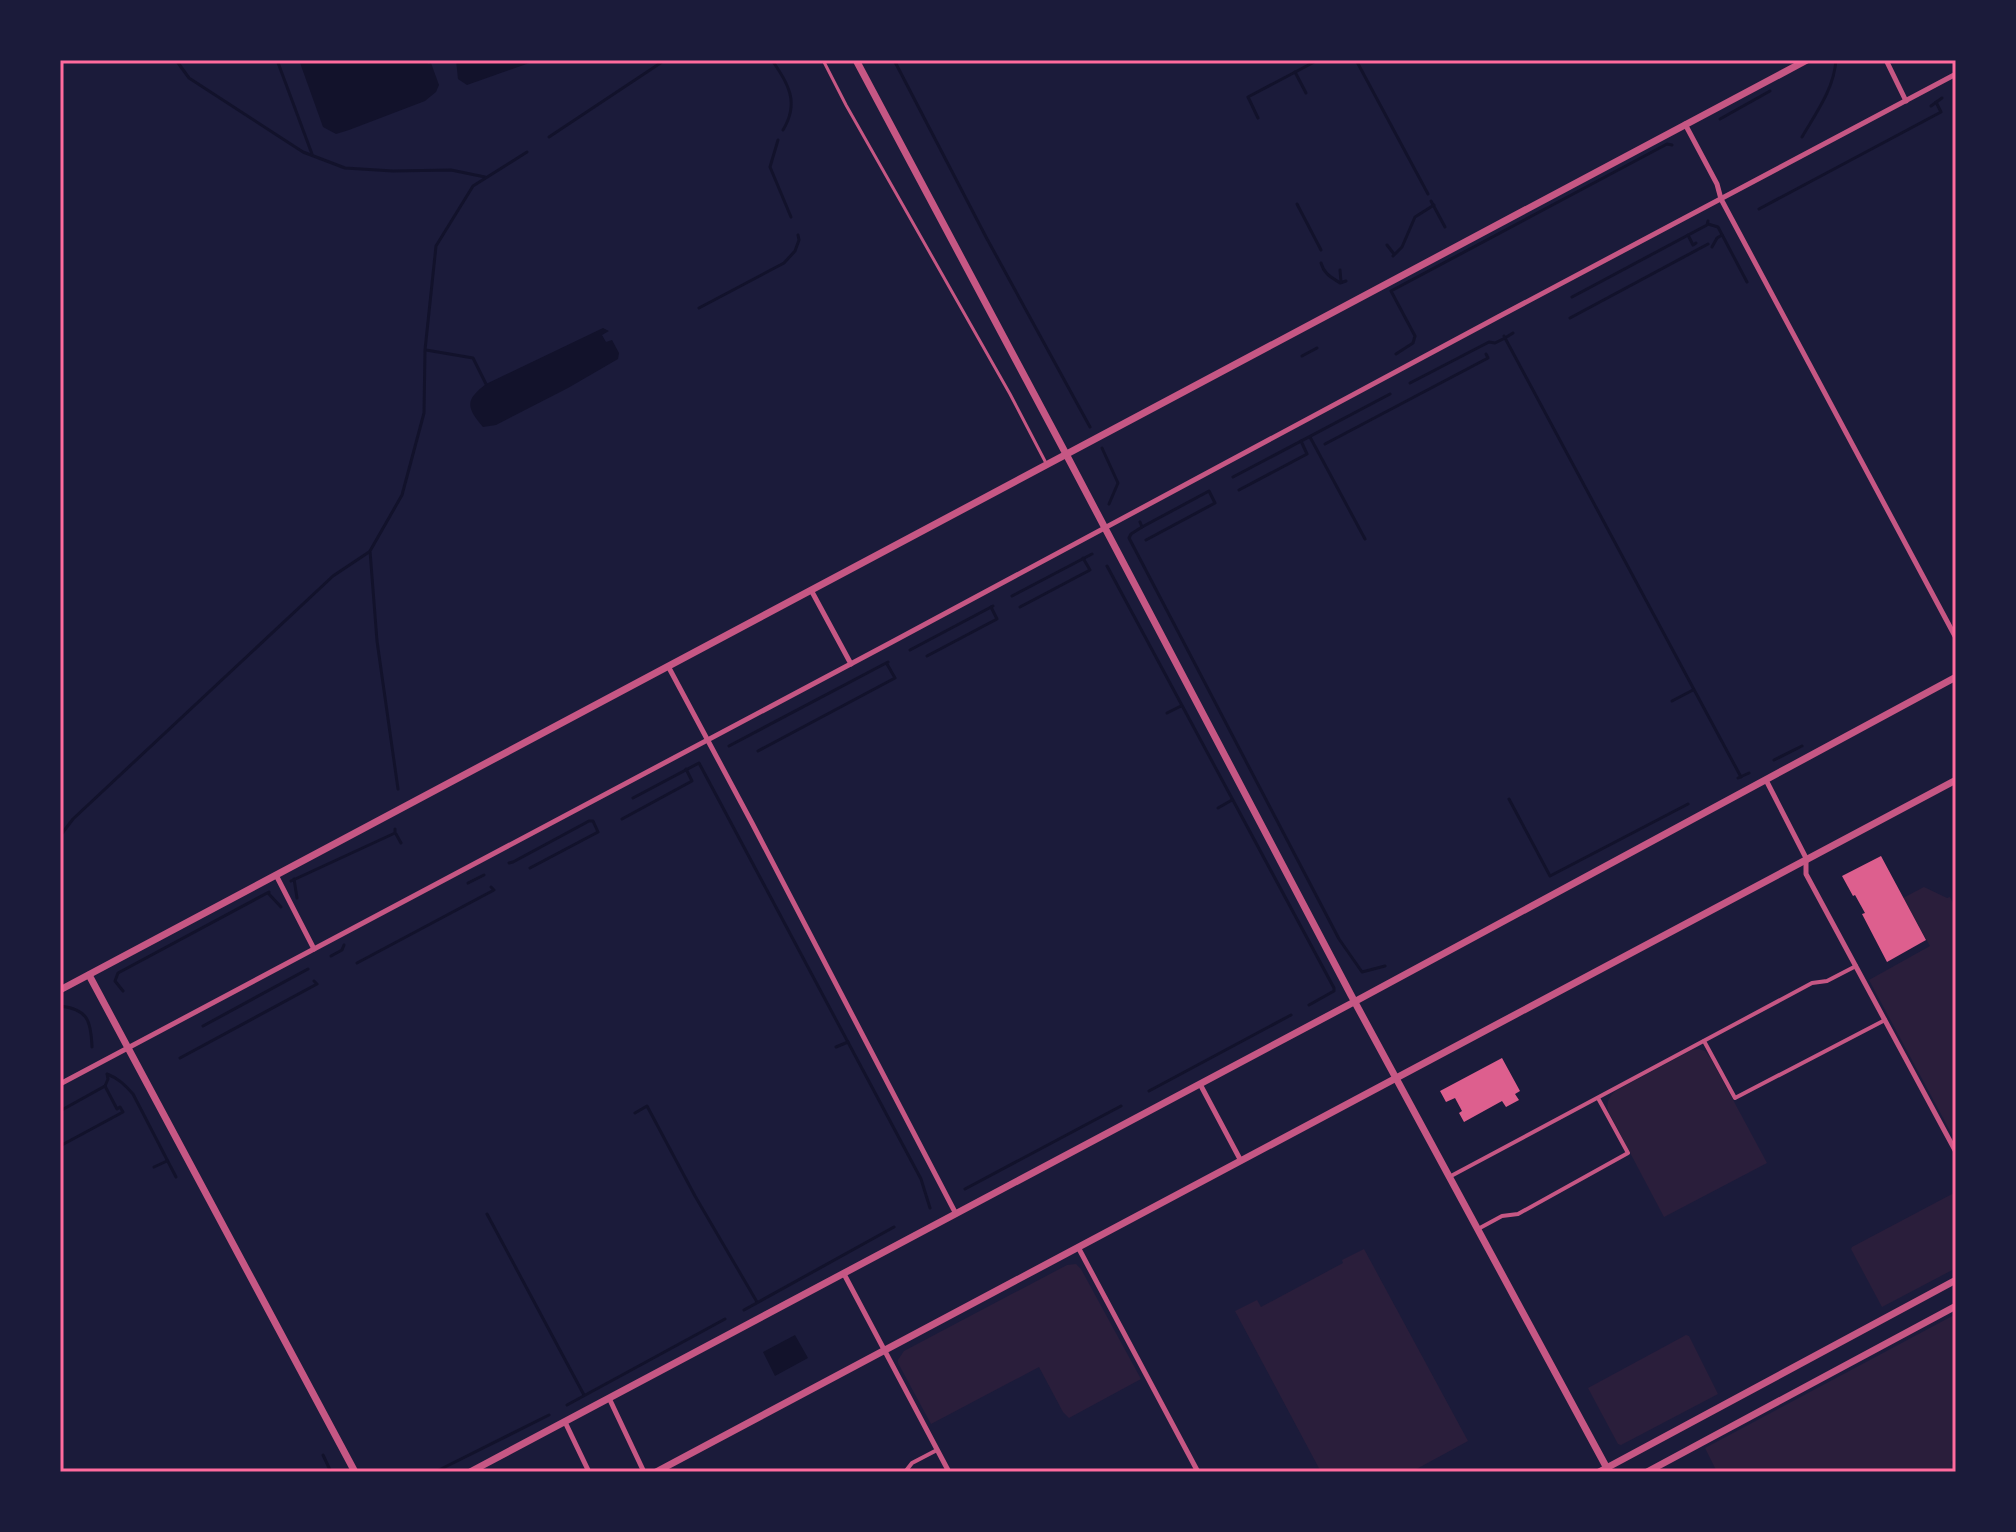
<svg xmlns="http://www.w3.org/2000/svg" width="2016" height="1532" viewBox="0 0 2016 1532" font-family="Karla,sans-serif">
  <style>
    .green { fill: #2a1e3b }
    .water { fill: #12122b }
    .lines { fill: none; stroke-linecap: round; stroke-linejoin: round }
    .stream { stroke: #12122b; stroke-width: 3 }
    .building { fill: #dd5f8e }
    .service { stroke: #c65784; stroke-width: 3 }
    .pedestrian { stroke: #c65784; stroke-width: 4 }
    .minor { stroke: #c65784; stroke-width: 5 }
    .tertiary { stroke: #c65784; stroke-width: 7 }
    .neatline { fill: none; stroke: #ff6b9d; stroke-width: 3 }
  </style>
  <rect width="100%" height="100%" fill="#1b1b3a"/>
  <!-- green -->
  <g class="green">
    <polygon points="1924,887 1947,898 1950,897 1956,909 1956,1142 1869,980 1930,946 1903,898"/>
    <path d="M1699,1049L1705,1051L1711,1059L1767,1163L1664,1217L1608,1111C1606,1102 1609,1096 1617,1090L1692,1050Z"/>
    <polygon points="1954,1193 1956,1197 1956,1268 1882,1307 1851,1249 1852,1247"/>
    <polygon points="1364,1249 1468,1441 1411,1472 1321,1472 1235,1311 1257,1300 1261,1307 1343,1263 1342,1260"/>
    <polygon points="1076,1264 1081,1269 1141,1379 1069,1418 1063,1412 1039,1367 931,1424 898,1363 898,1360 904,1351 1067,1265"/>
    <polygon points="1956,1314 1956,1459 1951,1462 1956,1472 1717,1472 1705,1448"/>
    <polygon points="1686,1335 1689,1336 1718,1394 1621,1445 1618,1444 1588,1388"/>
  </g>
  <!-- water -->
  <g class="water">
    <polygon points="299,60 426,60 428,64 431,63 439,85 436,92 425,101 349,130 336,134 323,127"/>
    <polygon points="456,60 538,60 467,85 458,79"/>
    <path d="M603,328L609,331L602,335L606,342L612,340L619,353L618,359L568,388L496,425L483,427C466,407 465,400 486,384Z"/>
    <polygon points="795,1335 808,1358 775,1376 763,1352"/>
  </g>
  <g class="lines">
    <!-- stream -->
    <g class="stream">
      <polyline points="176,60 189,78 303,152 345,168 393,171 451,170 485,177"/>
      <polyline points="277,60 312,154"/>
      <path d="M772,60C788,84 800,102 783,130"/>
      <polyline points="894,60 986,237 1090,427"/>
      <polyline points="1356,60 1428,194"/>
      <polyline points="1295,72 1306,93"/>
      <polyline points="1931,106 1942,98"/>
      <polyline points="1258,118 1248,97 1318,60"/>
      <polyline points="1720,119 1770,91"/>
      <polyline points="549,137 665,60"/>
      <path d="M1802,137C1816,113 1834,89 1836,60"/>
      <polyline points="778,140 770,167 791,217"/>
      <polyline points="1431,201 1445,227"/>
      <polyline points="1297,204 1321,250"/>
      <polyline points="1759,209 1941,112 1936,102"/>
      <polyline points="1708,224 1718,227 1747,282"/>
      <polyline points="1688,235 1693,245 1696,243"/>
      <polyline points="1387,245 1394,254"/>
      <polyline points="1712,247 1717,238 1722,235"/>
      <polyline points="1393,256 1402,247 1415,217 1434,205"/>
      <path d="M1321,263C1324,274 1331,277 1340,283L1346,281"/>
      <polyline points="1340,270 1341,282"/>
      <polyline points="1572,297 1707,225 1708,221"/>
      <polyline points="699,308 784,263 795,251 799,240 798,235"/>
      <polyline points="1570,318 1708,244"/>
      <polyline points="1513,333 1505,338 1741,777"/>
      <polyline points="426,350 473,358 486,384"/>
      <polyline points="1396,354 1413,343 1415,336 1391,291 1667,144 1672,145"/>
      <polyline points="1302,356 1317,348"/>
      <polyline points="1410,383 1489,342 1495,343 1505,338 1504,336"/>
      <polyline points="1310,437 1365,539"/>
      <polyline points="1325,444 1488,358 1486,354"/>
      <polyline points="1102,448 1118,483 1109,504"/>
      <polyline points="1233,477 1390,394"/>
      <polyline points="1239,490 1307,454 1301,441"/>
      <polyline points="1140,522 1142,527 1209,491 1215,503 1146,540"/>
      <polyline points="1142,527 1131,534 1129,538 1339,939 1362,972 1385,966"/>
      <polyline points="1107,566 1334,988 1334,991 1309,1005"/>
      <polyline points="1012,596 1092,554"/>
      <polyline points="1020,607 1090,570 1083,558"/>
      <polyline points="910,650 993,606"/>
      <polyline points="927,656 997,619 991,607"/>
      <polyline points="1672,701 1693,690"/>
      <polyline points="1167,713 1181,706"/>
      <polyline points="729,746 888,662"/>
      <polyline points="758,751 895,678 887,664"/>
      <polyline points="1774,760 1802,746"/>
      <polyline points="1738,778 1749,773"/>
      <polyline points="398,789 377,641 370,551 402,495 424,413 425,350 436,246 473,186 527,152"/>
      <polyline points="633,798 699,763 921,1179 930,1208"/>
      <polyline points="1509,799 1550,876 1688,804"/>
      <polyline points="1218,808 1232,800"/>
      <polyline points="622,819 692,781 686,769"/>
      <polyline points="396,834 401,843"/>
      <polyline points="60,836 73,819 333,576 369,552"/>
      <polyline points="509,863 513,862 589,821 593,821 598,832 530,868"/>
      <polyline points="294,879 297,898"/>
      <polyline points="291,881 395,833 395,829"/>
      <polyline points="468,883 484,875"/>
      <polyline points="268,893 281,907"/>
      <polyline points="331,956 342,950 344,945"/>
      <polyline points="357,963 494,890 491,887"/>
      <polyline points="123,991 115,981 118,973 269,892"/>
      <path d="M60,1006C88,1009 91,1021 92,1047"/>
      <polyline points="203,1026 308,969"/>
      <polyline points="836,1047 848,1042"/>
      <polyline points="180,1058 317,984 314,981"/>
      <polyline points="1149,1091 1291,1015"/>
      <path d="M60,1111L105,1086L108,1079L107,1074C118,1078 125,1085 133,1094L176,1177"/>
      <polyline points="635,1113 647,1106 695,1196 757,1302"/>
      <polyline points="60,1146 123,1112 120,1107 117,1109 105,1086"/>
      <polyline points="154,1167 167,1161"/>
      <polyline points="965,1189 1121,1106"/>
      <polyline points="487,1214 584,1395"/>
      <polyline points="744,1310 894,1227"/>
      <polyline points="567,1405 725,1319"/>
      <polyline points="323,1455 331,1472"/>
      <polyline points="435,1472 549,1415"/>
    </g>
  </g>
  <!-- building -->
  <g class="building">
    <polygon points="1881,856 1926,940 1887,962 1862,914 1865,913 1855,895 1853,896 1842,876"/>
    <polygon points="1502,1058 1520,1091 1515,1094 1519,1100 1506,1107 1502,1101 1464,1122 1459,1113 1462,1111 1455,1098 1446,1102 1440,1091"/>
  </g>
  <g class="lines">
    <!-- service -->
    <polyline class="service" points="823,60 846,105 1010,394 1047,465"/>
    <!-- pedestrian -->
    <g class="pedestrian">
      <polyline points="1704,1041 1735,1098 1885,1020"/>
      <polyline points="1451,1176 1812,983 1827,981 1856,966"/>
      <polyline points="1478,1229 1502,1216 1518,1214 1628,1153 1598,1098"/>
      <polyline points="905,1472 912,1463 937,1450"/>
    </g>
    <!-- minor -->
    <g class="minor">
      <polyline points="1886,60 1906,101"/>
      <polyline points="1685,124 1717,184 1721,199 1956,638"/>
      <polyline points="811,590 851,664"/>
      <polyline points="668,666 752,823 956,1214"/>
      <polyline points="1766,780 1806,858 1806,874 1956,1152"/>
      <polyline points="276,875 314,949"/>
      <polyline points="60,1084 892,642 1498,317 1956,74"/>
      <polyline points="1200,1084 1241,1161"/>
      <polyline points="1078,1247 1198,1472"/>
      <polyline points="844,1274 949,1472"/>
      <polyline points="609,1398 644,1472"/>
      <polyline points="565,1422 589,1472"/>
    </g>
    <!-- tertiary -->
    <g class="tertiary">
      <polyline points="856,60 1066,454 1351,995 1609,1472"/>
      <polyline points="89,975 355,1472"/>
      <polyline points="60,990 1807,60"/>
      <polyline points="470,1472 1354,1002 1956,677"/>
      <polyline points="656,1472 1956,780"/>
      <polyline points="1599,1472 1956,1280"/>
      <polyline points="1647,1472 1956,1306"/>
    </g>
  </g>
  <!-- border -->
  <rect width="2016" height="1532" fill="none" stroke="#1b1b3a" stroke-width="124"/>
  <rect x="62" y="62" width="1892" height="1408" class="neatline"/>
</svg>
